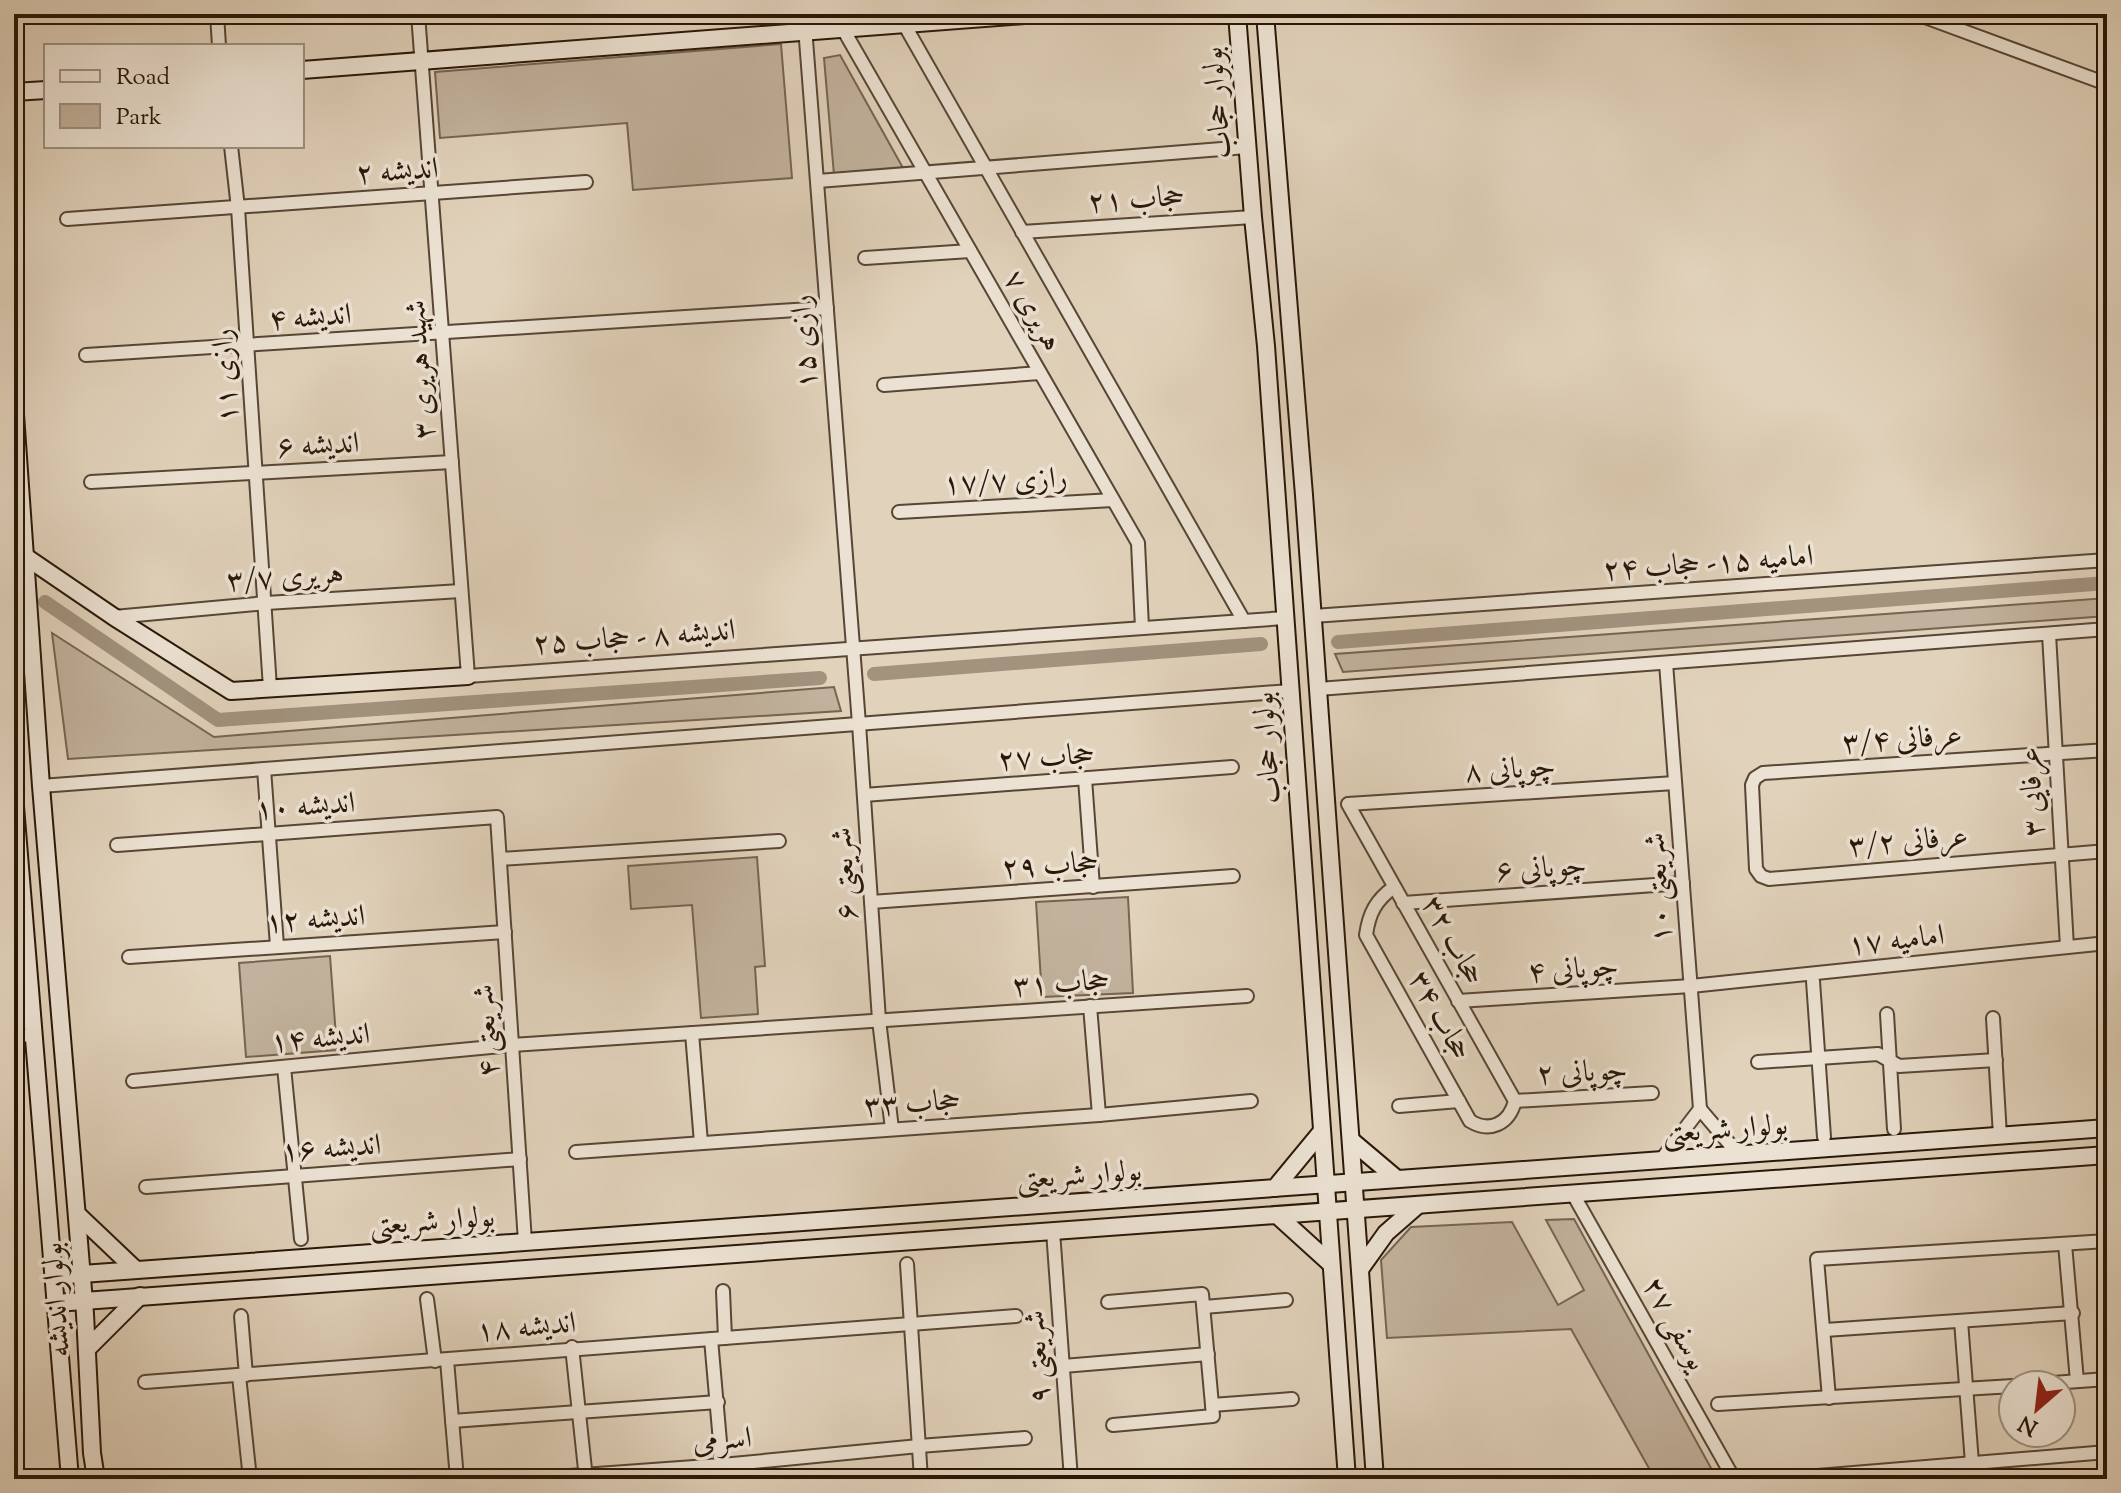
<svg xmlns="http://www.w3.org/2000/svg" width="2121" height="1493" viewBox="0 0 2121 1493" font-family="'Sorts Mill Goudy',Amiri,serif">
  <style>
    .green { fill: #c2b29d; stroke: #766452; stroke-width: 2 }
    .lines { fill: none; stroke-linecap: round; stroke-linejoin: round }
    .canal { stroke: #a2927e; stroke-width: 14 }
    .street-casing { stroke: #574635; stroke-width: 16 }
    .secondary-casing { stroke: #291708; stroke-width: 20 }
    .street { stroke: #ece2d3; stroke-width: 12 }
    .secondary { stroke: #ece2d3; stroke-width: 16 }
    .labels { text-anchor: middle; stroke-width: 7; stroke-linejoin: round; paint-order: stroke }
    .street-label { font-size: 30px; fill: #291708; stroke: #ece2d3 }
  </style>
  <rect width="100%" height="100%" fill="#e1d2bb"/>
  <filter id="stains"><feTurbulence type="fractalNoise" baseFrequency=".0025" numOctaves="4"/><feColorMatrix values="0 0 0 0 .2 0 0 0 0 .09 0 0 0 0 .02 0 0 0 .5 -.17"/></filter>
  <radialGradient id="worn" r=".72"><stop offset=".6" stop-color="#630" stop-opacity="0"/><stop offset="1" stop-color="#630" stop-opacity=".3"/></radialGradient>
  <!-- green -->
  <g class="green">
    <polygon points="781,44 792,178 633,190 627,123 440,138 435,72"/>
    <polygon points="840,55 903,168 834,175 824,58"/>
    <polygon points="2107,598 2107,616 1343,672 1335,654"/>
    <polygon points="52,633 214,737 834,687 841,711 68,759"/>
    <polygon points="757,857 765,966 755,967 758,1014 701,1018 692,905 631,909 628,866"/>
    <polygon points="1128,897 1133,993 1042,997 1036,902"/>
    <polygon points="330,956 337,1050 246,1057 239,963"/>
    <polygon points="1574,1219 1717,1479 1655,1479 1571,1329 1387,1338 1381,1260 1411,1227 1512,1222 1558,1305 1584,1290 1546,1220"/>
  </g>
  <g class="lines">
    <!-- canal -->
    <g class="canal">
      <polyline points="45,602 218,720 820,678"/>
      <polyline points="1338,642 2107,583"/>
      <polyline points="874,674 1261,644"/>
    </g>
    <!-- street casing -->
    <g class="street-casing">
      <g id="street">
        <polyline points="217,14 219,46"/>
        <polyline points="418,14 468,676 1285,618"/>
        <polyline points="804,14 859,724 879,1020 892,1129"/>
        <polyline points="1917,14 2107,84"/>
        <polyline points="904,24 1244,621"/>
        <polyline points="843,29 1138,543 1142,628"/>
        <polyline points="231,146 238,208 270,688"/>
        <polyline points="818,181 1247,147"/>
        <polyline points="67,219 586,182"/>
        <polyline points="1022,232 1253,217"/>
        <polyline points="865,258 970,251"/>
        <polyline points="86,355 827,308"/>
        <polyline points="884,385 1040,373"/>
        <polyline points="91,482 452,462"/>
        <polyline points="899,512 1113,500"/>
        <polyline points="1313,616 2107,560"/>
        <polyline points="114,617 266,603 461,591"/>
        <polyline points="2049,634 2067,947"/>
        <polyline points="1666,663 1700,1109"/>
        <polyline points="1318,689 2107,629"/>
        <polyline points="2107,750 1763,773 1755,778 1752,785 1756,869 1761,876 1769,879 2107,851"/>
        <polyline points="264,769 277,946"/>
        <polyline points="1085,779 1093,887"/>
        <polyline points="41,786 1290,691"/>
        <polyline points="864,795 1232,767"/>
        <polyline points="117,845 497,817 525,1242"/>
        <polyline points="500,859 779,841"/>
        <path d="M1394,887C1376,900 1369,913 1366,935L1470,1121C1490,1133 1509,1124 1515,1101"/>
        <polyline points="871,902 1233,876"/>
        <polyline points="1403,903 1683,883"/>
        <polyline points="129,957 505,932"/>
        <polyline points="1813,981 1824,1137"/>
        <polyline points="1458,1001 1691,986 2107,943"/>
        <polyline points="1090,1006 1099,1115"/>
        <polyline points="1887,1014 1894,1129"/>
        <polyline points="1993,1018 2000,1136"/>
        <polyline points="692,1033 701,1143"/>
        <polyline points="14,1036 34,1035"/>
        <polyline points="1758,1062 1878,1054 1899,1066 1996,1060"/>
        <polyline points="284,1067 301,1239"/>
        <polyline points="133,1081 512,1045 1247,996"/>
        <polyline points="1515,1101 1348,804 1675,783"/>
        <polyline points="1515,1101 1652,1093"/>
        <polyline points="1399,1106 1459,1101"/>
        <polyline points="1700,1109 1739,1155"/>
        <polyline points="576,1152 1099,1115 1251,1101"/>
        <polyline points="1661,1160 1700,1109"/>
        <polyline points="146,1187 520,1159"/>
        <polyline points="1573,1194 1734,1479"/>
        <polyline points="1053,1231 1071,1479"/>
        <polyline points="2065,1244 2077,1381"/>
        <polyline points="907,1264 921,1479"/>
        <polyline points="723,1291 725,1338"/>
        <polyline points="427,1299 435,1361"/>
        <polyline points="1108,1302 1202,1294 1213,1416 1113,1425"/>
        <polyline points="1204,1307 1286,1300"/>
        <polyline points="241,1316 246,1375"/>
        <polyline points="1961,1321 1972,1463"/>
        <polyline points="1825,1330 2073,1313"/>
        <polyline points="711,1339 722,1465"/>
        <polyline points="572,1347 586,1479"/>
        <polyline points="447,1360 457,1479"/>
        <polyline points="1063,1366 1208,1354"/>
        <polyline points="239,1376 250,1479"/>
        <polyline points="145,1382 1016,1316"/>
        <polyline points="2026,1385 2107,1379"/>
        <polyline points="1829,1398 1817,1259 2107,1241"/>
        <polyline points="1718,1404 2013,1386"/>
        <polyline points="1212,1405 1292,1399"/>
        <polyline points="452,1421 718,1402"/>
        <polyline points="528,1479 722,1465 919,1446 1025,1438"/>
        <polyline points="1781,1479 2107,1452"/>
      </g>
    </g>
    <!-- secondary casing -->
    <g class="secondary-casing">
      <g id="secondary">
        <polyline points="1237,14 1253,217 1266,346 1347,1479"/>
        <polyline points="1265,14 1304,495 1375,1479"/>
        <polyline points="302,70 1037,14"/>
        <polyline points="14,92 46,90"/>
        <polyline points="14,400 41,786 85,1314 92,1453 96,1479"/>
        <polyline points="26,557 114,617 231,691 468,676"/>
        <polyline points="14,794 70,1479"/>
        <polyline points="1352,1141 1397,1179"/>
        <polyline points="1275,1188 1322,1131"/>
        <polyline points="77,1214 136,1270"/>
        <polyline points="1277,1215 1331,1264"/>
        <polyline points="1361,1268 1386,1233 1418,1205"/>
        <polyline points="54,1276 2107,1128"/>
        <polyline points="56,1303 2107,1155"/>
        <polyline points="87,1349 140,1296"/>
      </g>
    </g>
    <!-- street -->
    <use href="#street" class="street"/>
    <!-- secondary -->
    <use href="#secondary" class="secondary"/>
  </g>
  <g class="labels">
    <!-- street labels -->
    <g class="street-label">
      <text transform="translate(1216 103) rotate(-95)" y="10">بولوار حجاب</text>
      <text transform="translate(397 170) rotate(-4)" y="10">اندیشه ۲</text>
      <text transform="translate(1136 198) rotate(-4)" y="10">حجاب ۲۱</text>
      <text transform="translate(1034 310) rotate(60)" y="10">هریری ۷</text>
      <text transform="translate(310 316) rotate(-4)" y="10">اندیشه ۴</text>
      <text transform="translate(803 342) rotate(-94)" y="10">رازی ۱۵</text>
      <text transform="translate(419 370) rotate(-94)" y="10">شهید هریری ۳</text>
      <text transform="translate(224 376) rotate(-94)" y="10">رازی ۱۱</text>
      <text transform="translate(318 444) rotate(-3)" y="10">اندیشه ۶</text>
      <text transform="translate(1005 480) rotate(-3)" y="10">رازی ۱۷/۷</text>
      <text transform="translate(1708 562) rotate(-4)" y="10">امامیه ۱۵- حجاب ۲۴</text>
      <text transform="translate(285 576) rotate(-4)" y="10">هریری ۳/۷</text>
      <text transform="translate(634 636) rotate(-4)" y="10">اندیشه ۸ - حجاب ۲۵</text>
      <text transform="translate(1902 738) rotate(-4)" y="10">عرفانی ۳/۴</text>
      <text transform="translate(1266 748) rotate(-94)" y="10">بولوار حجاب</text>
      <text transform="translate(1046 756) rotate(-4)" y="10">حجاب ۲۷</text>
      <text transform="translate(1510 768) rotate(-4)" y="10">چوپانی ۸</text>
      <text transform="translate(2031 792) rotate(-93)" y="10">عرفایی ۳</text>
      <text transform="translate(305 805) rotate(-4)" y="10">اندیشه ۱۰</text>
      <text transform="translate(1908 840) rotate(-5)" y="10">عرفانی ۳/۲</text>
      <text transform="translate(1050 864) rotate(-4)" y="10">حجاب ۲۹</text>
      <text transform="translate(1541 867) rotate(-4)" y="10">چوپانی ۶</text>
      <text transform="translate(843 874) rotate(-94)" y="10">شریعتی ۶</text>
      <text transform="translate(1657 888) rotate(-94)" y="10">شریعتی ۱۰</text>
      <text transform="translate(315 918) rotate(-4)" y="10">اندیشه ۱۲</text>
      <text transform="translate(1896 939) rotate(-6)" y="10">امامیه ۱۷</text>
      <text transform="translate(1454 940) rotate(61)" y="10">حجاب ۳۲</text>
      <text transform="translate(1573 968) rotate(-4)" y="10">چوپانی ۴</text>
      <text transform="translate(1061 982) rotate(-4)" y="10">حجاب ۳۱</text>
      <text transform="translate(1441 1015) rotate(61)" y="10">حجاب ۳۴</text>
      <text transform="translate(485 1031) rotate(-94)" y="10">شریعتی ۴</text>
      <text transform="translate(320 1037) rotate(-5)" y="10">اندیشه ۱۴</text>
      <text transform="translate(1582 1071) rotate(-3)" y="10">چوپانی ۲</text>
      <text transform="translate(912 1102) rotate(-4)" y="10">حجاب ۳۳</text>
      <text transform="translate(1725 1128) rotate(-4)" y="10">بولوار شریعتی</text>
      <text transform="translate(331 1147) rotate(-4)" y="10">اندیشه ۱۶</text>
      <text transform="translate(1079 1174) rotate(-4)" y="10">بولوار شریعتی</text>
      <text transform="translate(432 1220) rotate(-4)" y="10">بولوار شریعتی</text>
      <text transform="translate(55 1300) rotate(-94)" y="10">بولوار اندیشه</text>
      <text transform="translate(1676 1323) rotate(61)" y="10">یوسفی ۲۷</text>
      <text transform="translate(526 1326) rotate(-5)" y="10">اندیشه ۱۸</text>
      <text transform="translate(1036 1357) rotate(-94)" y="10">شریعتی ۹</text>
      <text transform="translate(722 1439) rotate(-5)" y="10">اسرمی</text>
    </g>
  </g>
  <!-- margin -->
  <rect width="2121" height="1493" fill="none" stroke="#e1d2bb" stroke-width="48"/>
  <rect x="16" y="16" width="2089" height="1461" fill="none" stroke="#291708" stroke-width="4"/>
  <rect x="24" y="24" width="2073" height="1445" fill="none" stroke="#291708" stroke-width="2"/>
  <!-- legend -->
  <rect x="44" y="44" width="260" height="104" fill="#ece2d3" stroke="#9e9182" stroke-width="2"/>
  <rect x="60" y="70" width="40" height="12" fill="#ece2d3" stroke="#9e9182" stroke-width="2"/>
  <text x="116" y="84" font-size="24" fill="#291708">Road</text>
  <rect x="60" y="104" width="40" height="24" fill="#c2b29d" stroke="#9e9182" stroke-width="2"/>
  <text x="116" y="124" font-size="24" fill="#291708">Park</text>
  <!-- north arrow -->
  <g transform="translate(2037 1409) rotate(208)"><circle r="38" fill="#ece2d3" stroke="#9e9182" stroke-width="2"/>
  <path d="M0-6L14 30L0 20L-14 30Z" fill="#8f2418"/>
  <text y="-12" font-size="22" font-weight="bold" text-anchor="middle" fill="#291708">N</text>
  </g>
  <rect width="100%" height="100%" filter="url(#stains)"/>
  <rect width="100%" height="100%" fill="url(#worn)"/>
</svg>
